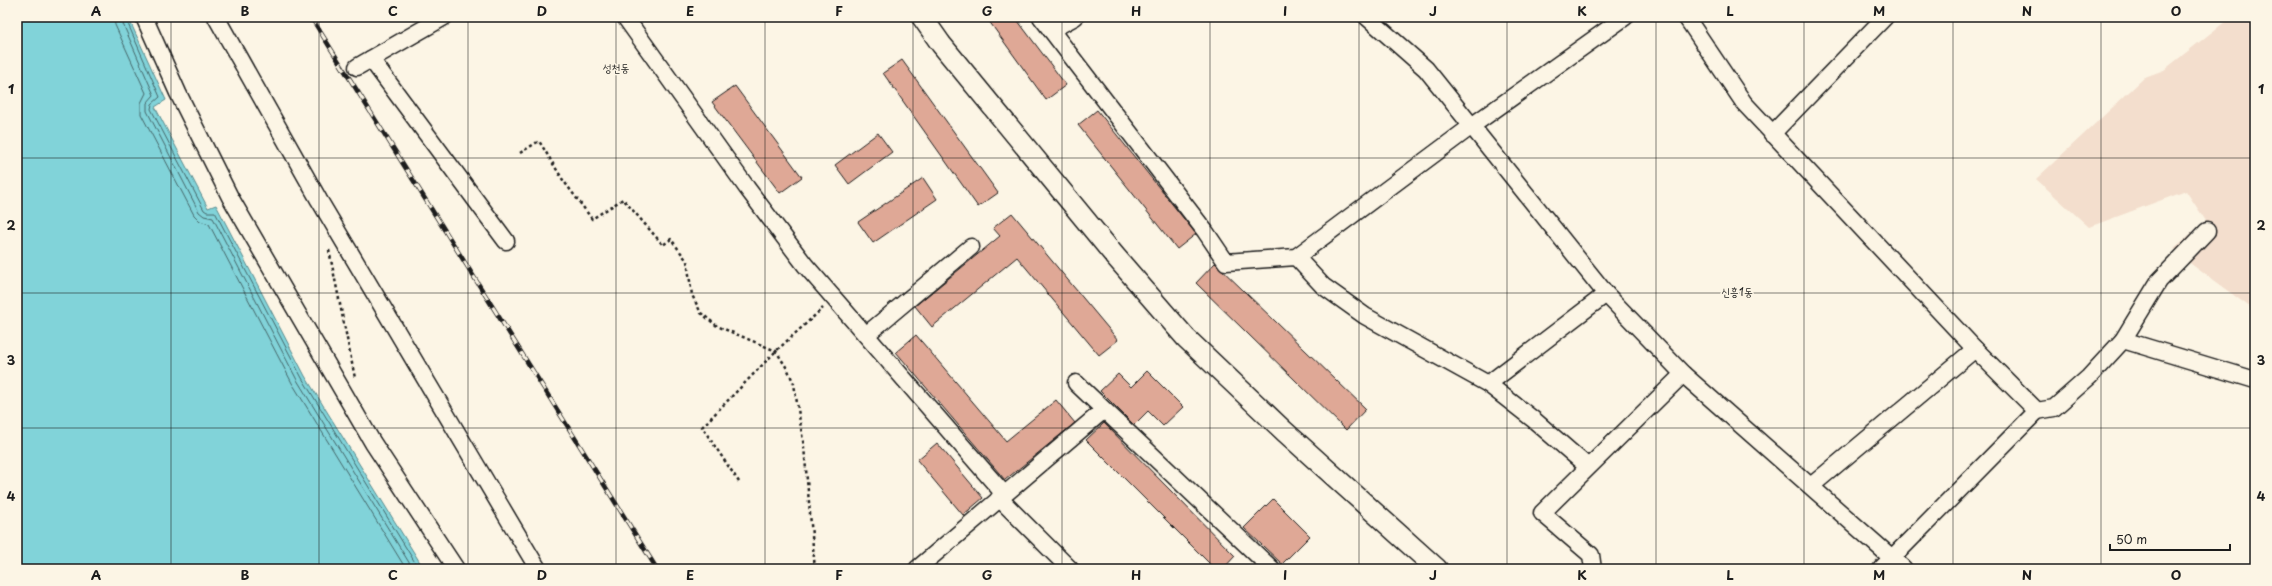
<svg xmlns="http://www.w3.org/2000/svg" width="2272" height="586" viewBox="0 0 2272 586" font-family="'Playpen Sans','Poor Story',sans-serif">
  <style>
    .built { fill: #f3decd }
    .water { fill: #81d3d9; stroke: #598a8d }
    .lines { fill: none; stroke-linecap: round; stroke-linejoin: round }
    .shore { stroke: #446568; stroke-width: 1 }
    .building { fill: #dfa896; stroke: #1c1c1c }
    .minor-casing { stroke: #1c1c1c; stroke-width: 19 }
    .major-casing { stroke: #1c1c1c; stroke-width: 23 }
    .path { stroke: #1c1c1c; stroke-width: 2.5; stroke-dasharray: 3 3; stroke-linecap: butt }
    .minor { stroke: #fcf5e5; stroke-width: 16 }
    .major { stroke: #fcf5e5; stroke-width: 20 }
    .rail-casing { stroke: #1c1c1c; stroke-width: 4.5 }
    .rail { stroke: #fcf5e5; stroke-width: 3; stroke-dasharray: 9; stroke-linecap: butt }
    .grid { fill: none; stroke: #1c1c1c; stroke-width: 1; stroke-opacity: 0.55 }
    .labels { text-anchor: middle; stroke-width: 3; stroke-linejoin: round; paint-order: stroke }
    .neighbourhood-label { font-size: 11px; fill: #1c1c1c; stroke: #fcf5e5 }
    .neatline { fill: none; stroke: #1c1c1c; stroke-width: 1.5 }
    .grid-label { font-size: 13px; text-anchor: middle; font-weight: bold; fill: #1c1c1c }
  </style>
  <rect width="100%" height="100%" fill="#fcf5e5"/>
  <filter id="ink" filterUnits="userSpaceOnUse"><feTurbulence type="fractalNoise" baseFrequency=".025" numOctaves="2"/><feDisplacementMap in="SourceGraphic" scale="8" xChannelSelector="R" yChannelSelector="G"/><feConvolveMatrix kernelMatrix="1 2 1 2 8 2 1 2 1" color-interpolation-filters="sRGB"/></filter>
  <g filter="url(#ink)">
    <!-- built -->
    <polygon class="built" points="2231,17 2255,17 2254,310 2191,264 2174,248 2206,221 2186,191 2089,227 2036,179 2145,77 2164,70"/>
    <!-- water -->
    <polygon class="water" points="17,17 128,17 166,100 155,107 208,208 216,205 305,376 424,569 17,569"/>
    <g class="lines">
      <!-- shore -->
      <g class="shore">
        <polyline points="114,17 115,25 146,93 141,103 141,114 194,215 200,221 209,224 292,383 406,569"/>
        <polyline points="120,17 154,95 147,103 147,111 199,212 204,216 213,218 297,380 413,569"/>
        <polyline points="125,17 160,97 152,104 151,109 204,210 207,212 215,212 302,378 419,569"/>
      </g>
    </g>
    <!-- building -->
    <g class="building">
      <polygon points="986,17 1015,17 1066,85 1046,100"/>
      <polygon points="902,60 998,193 978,207 883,73"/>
      <polygon points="735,86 802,177 780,193 712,102"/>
      <polygon points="1097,110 1196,234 1177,249 1078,125"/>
      <polygon points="878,133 892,152 849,184 835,165"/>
      <polygon points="923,178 937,199 873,243 858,222"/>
      <polygon points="1012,213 1118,340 1099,355 1017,257 932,327 915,306 1000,236 993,228"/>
      <polygon points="1215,263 1366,409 1346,430 1196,283"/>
      <polygon points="916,335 1006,441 1056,400 1075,423 1005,480 896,352"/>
      <polygon points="1147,371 1183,407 1163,426 1148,411 1134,425 1100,391 1118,374 1131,387"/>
      <polygon points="1104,423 1235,556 1223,569 1215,569 1086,440"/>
      <polygon points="937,443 983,498 963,515 917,460"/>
      <polygon points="1273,499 1310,536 1282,564 1244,528"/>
    </g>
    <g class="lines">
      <!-- minor casing -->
      <g class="minor-casing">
        <g id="minor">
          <polyline points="144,17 178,93 230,197 373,443 456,569"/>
          <polyline points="216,17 319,200 538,569"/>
          <polyline points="625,17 747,188 805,265 1004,494"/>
          <polyline points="1041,17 1205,231 1226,262 1296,257 1473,125 1625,17"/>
          <polyline points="1367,17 1426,69 1606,294 1683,374 1892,558 2037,411 1975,349 1744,103 1686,17"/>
          <polyline points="1051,30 1075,17"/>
          <polyline points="371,59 506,241"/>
          <polyline points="357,67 444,17"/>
          <polyline points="1772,134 1885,17"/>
          <polyline points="1296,257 1323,286 1365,316 1488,384 1534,420 1588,467"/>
          <polyline points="866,335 971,247"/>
          <polyline points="2123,340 2255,380"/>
          <polyline points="1076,383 1272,569"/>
          <polyline points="1488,384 1606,294"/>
          <polyline points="2037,411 2054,408 2089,377 2123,340 2159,281 2207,231"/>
          <polyline points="1811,486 1975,349"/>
          <polyline points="999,498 1070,569"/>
          <polyline points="917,569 1104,410"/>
          <polyline points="1593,569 1591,555 1542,513 1683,374"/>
          <polyline points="1881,569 1892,558 1904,569"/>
        </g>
      </g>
      <!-- major casing -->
      <g class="major-casing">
        <polyline id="major" points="922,17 941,44 1115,256 1186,338 1284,431 1437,569"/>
      </g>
      <!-- path -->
      <g class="path">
        <polyline points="520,153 539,141 563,180 592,219 623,199 663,245 671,239 687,261 692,295 701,313 717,326 776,351 788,370 794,384 804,447 815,569"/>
        <polyline points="329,250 355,378"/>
        <polyline points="739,482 702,427 776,351 823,308"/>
      </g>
      <!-- minor -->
      <use href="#minor" class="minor"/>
      <!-- major -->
      <use href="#major" class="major"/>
      <!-- rail casing -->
      <g class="rail-casing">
        <polyline id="rail" points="311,17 657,569"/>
      </g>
      <!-- rail -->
      <use href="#rail" class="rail"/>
    </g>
  </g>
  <!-- grid -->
  <path class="grid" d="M171,17V569M319,17V569M468,17V569M616,17V569M765,17V569M913,17V569M1062,17V569M1210,17V569M1359,17V569M1507,17V569M1656,17V569M1804,17V569M1953,17V569M2101,17V569M17,158H2255M17,293H2255M17,428H2255"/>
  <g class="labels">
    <!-- neighbourhood labels -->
    <g class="neighbourhood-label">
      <text x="616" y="72">성천동</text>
      <text x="1737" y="296">신흥1동</text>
    </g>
  </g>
  <!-- margin -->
  <rect width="2272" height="586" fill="none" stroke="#fcf5e5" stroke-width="44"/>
  <!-- scale -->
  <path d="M2110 544v6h120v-6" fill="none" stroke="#1c1c1c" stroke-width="2"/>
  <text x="2116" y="544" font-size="12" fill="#1c1c1c" stroke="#fcf5e5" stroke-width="3" paint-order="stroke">50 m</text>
  <rect x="22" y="22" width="2228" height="542" class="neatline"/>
  <g class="grid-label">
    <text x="96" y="16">A</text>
    <text x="245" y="16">B</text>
    <text x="393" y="16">C</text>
    <text x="542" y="16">D</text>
    <text x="690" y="16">E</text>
    <text x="839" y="16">F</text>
    <text x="987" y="16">G</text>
    <text x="1136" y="16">H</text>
    <text x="1285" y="16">I</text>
    <text x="1433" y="16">J</text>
    <text x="1582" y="16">K</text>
    <text x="1730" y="16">L</text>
    <text x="1879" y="16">M</text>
    <text x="2027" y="16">N</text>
    <text x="2176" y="16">O</text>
    <text x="11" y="94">1</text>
    <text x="2261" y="94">1</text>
    <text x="11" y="230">2</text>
    <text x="2261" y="230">2</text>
    <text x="11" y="365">3</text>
    <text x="2261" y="365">3</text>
    <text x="11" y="501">4</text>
    <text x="2261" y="501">4</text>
    <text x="96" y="580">A</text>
    <text x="245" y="580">B</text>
    <text x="393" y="580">C</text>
    <text x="542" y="580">D</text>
    <text x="690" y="580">E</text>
    <text x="839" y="580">F</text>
    <text x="987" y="580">G</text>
    <text x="1136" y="580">H</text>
    <text x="1285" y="580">I</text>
    <text x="1433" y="580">J</text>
    <text x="1582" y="580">K</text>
    <text x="1730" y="580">L</text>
    <text x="1879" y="580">M</text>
    <text x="2027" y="580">N</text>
    <text x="2176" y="580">O</text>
  </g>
</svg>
